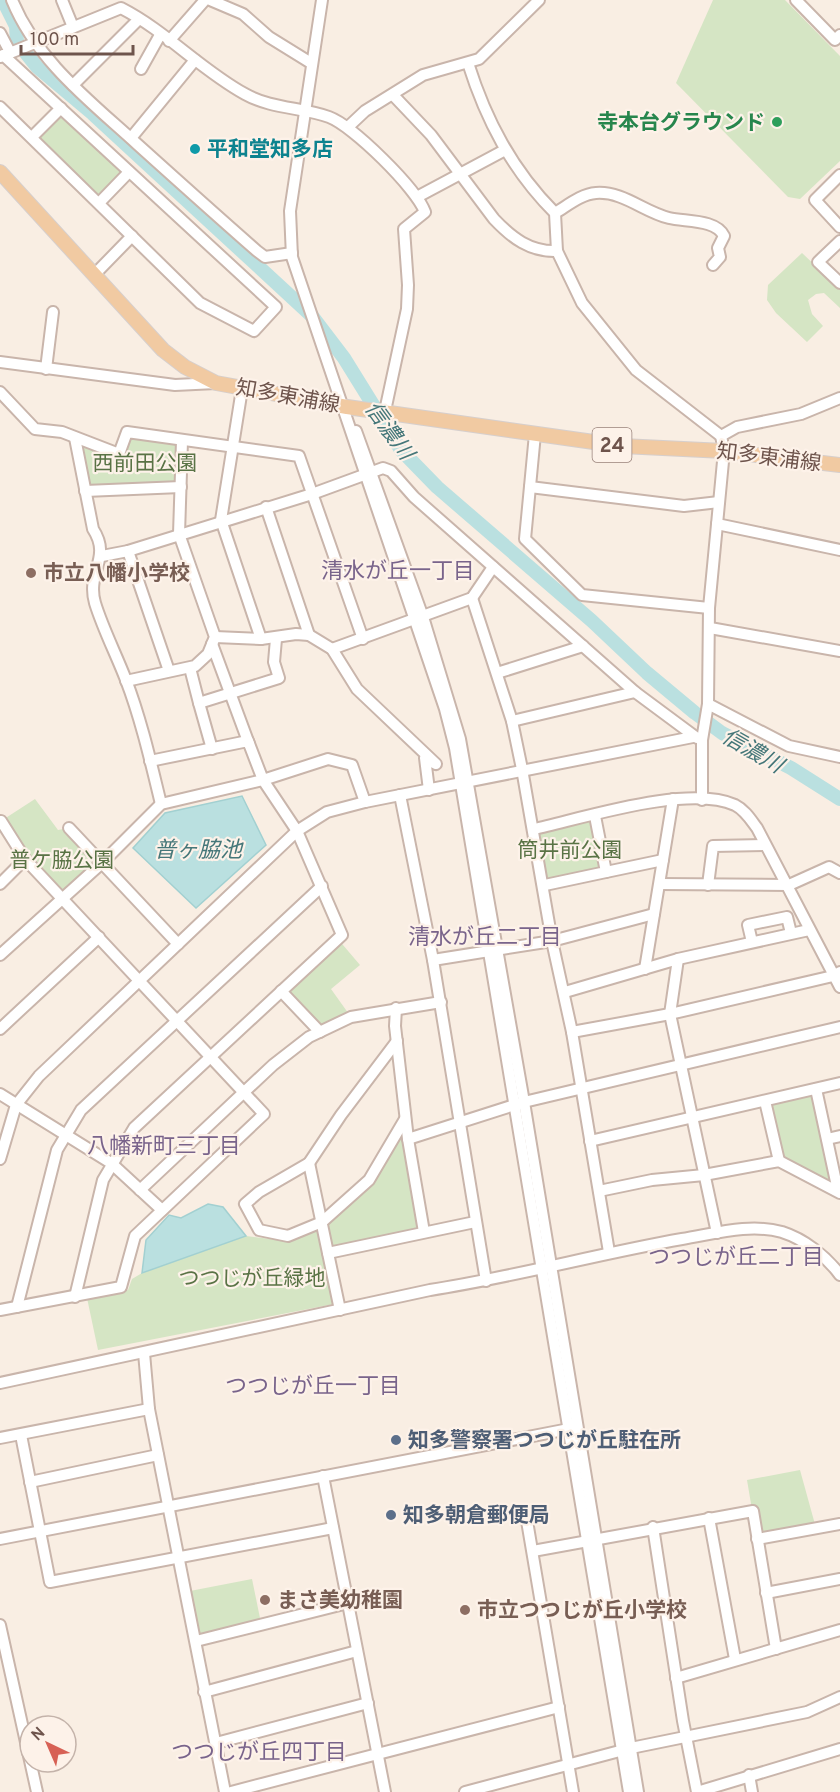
<svg xmlns="http://www.w3.org/2000/svg" width="840" height="1792" viewBox="0 0 840 1792" font-family="Overpass,'Noto Sans JP',sans-serif">
  <style>
    .green { fill: #d5e5c4 }
    .water { fill: #bae0e0; stroke: #a2d0d1; stroke-width: 1.5 }
    .lines { fill: none; stroke-linecap: round; stroke-linejoin: round }
    .river { stroke: #bae0e0; stroke-width: 14 }
    .minor-casing { stroke: #c9b5ab; stroke-width: 14 }
    .major-casing { stroke: #d6cfcd; stroke-width: 16 }
    .minor { stroke: #fff; stroke-width: 10 }
    .major { stroke: #f1caa2; stroke-width: 14 }
    .leisure-dot { fill: #2e9e5b; stroke: #fdf2e9; stroke-width: 2 }
    .culture-dot { fill: #0f9aa8; stroke: #fdf2e9; stroke-width: 2 }
    .education-dot { fill: #8d6e63; stroke: #fdf2e9; stroke-width: 2 }
    .service-dot { fill: #5c6f8a; stroke: #fdf2e9; stroke-width: 2 }
    .labels { text-anchor: middle; stroke-width: 4.5; stroke-linejoin: round; paint-order: stroke }
    .shield { fill: #fdf2e9; stroke: #99837b; stroke-width: 1.5 }
    .shield-label { font-size: 20px; font-weight: bold; fill: #6e544c }
    .leisure-label { font-size: 21px; font-weight: bold; fill: #27864d; stroke: #fdf2e9; text-anchor: end }
    .culture-label { font-size: 21px; font-weight: bold; fill: #0d838f; stroke: #fdf2e9; text-anchor: start }
    .street-label { font-size: 21px; fill: #6e544c; stroke: #fdf2e9 }
    .park-label { font-size: 21px; fill: #597345; stroke: #fdf2e9 }
    .education-label { font-size: 21px; font-weight: bold; fill: #785e54; stroke: #fdf2e9; text-anchor: start }
    .service-label { font-size: 21px; font-weight: bold; fill: #4e5e75; stroke: #fdf2e9; text-anchor: start }
    .water-label { font-size: 22px; font-style: italic; fill: #457779; stroke: #fdf2e9 }
    .neighbourhood-label { font-size: 22px; fill: #79648b; stroke: #fdf2e9 }
  </style>
  <rect width="100%" height="100%" fill="#f9eee3"/>
  <!-- green -->
  <g class="green">
    <polygon points="713,0 785,0 840,56 840,161 800,199 788,197 676,83"/>
    <polygon points="60,114 122,171 98,198 37,137"/>
    <polygon points="802,253 840,289 840,308 824,293 816,294 808,300 812,314 823,326 807,342 776,313 767,300 768,285"/>
    <polygon points="127,432 182,441 181,487 85,491 75,438 119,454"/>
    <polygon points="35,799 58,830 69,828 103,862 62,897 1,821"/>
    <polygon points="595,816 606,872 545,885 534,829"/>
    <polygon points="337,938 360,965 331,989 351,1017 320,1032 281,991"/>
    <polygon points="810,1094 813,1096 831,1182 785,1160 781,1156 770,1103"/>
    <polygon points="402,1132 419,1227 379,1238 330,1247 325,1225"/>
    <polygon points="316,1230 319,1231 334,1304 98,1350 87,1298 128,1290 132,1279 142,1273 246,1236 287,1241"/>
    <polygon points="800,1470 816,1528 757,1539 747,1480"/>
    <polygon points="252,1579 261,1623 199,1637 190,1591"/>
  </g>
  <!-- water -->
  <g class="water">
    <polygon points="242,796 266,845 196,908 133,848 165,813"/>
    <polygon points="208,1204 223,1207 246,1236 142,1273 146,1240 169,1215 181,1218"/>
  </g>
  <g class="lines">
    <!-- river -->
    <polyline class="river" points="3,0 16,26 17,42 37,67 93,114 312,316 344,358 401,450 437,487 592,621 647,673 695,713 722,733 791,768 840,799"/>
    <!-- minor casing -->
    <g class="minor-casing">
      <g id="minor">
        <path d="M12,0C37,61 90,101 137,144C177,180 217,216 257,251L265,257L292,253"/>
        <polyline points="62,0 73,27"/>
        <polyline points="210,0 243,14 269,37 311,63"/>
        <polyline points="322,0 290,211 292,257 445,709 455,748 629,1792"/>
        <polyline points="796,0 835,40 840,35"/>
        <polyline points="0,33 10,52"/>
        <polyline points="169,41 205,0"/>
        <path d="M0,57L121,8C166,31 201,70 245,94C272,109 301,107 329,117C353,126 416,188 425,212L404,229L408,285L407,309L385,411"/>
        <path d="M468,63C486,120 512,170 555,213L557,251L582,303L636,370L721,436L724,451L709,608L708,704L702,740V800"/>
        <polyline points="141,69 160,35"/>
        <polyline points="73,85 139,19"/>
        <path d="M393,95L431,135L494,219C512,238 530,252 557,251"/>
        <polyline points="0,107 200,303 254,331 276,307 3,55"/>
        <polyline points="348,127 365,111 423,75 479,59 539,0"/>
        <polyline points="32,137 61,108"/>
        <polyline points="131,138 195,60"/>
        <polyline points="840,175 815,200 840,227"/>
        <polyline points="417,197 505,150"/>
        <polyline points="99,203 129,172"/>
        <path d="M555,213C567,206 581,194 596,193C623,191 644,212 669,218C685,222 716,219 724,236L718,248L720,257L713,265"/>
        <polyline points="840,241 818,262 840,283"/>
        <polyline points="94,275 132,236"/>
        <polyline points="0,362 175,385 216,383"/>
        <polyline points="46,369 53,312"/>
        <polyline points="242,389 221,520 261,639"/>
        <polyline points="0,392 35,429 62,432 119,454 127,432 299,456 363,639"/>
        <polyline points="356,431 423,617 460,739 524,1102 638,1792"/>
        <polyline points="535,434 525,539 582,595 709,608"/>
        <polyline points="721,436 737,427 801,414 840,398"/>
        <path d="M75,438L93,529C112,558 86,572 95,603C103,629 116,654 126,680C141,719 151,763 161,804"/>
        <polyline points="530,487 684,506 719,502"/>
        <polyline points="85,491 181,487"/>
        <polyline points="266,507 309,635"/>
        <polyline points="717,524 840,550"/>
        <polyline points="128,551 169,671"/>
        <polyline points="102,556 128,551 312,494 383,468 391,471 414,497 635,692 697,738"/>
        <polyline points="472,598 512,721 522,769 552,941 572,1032 609,1252"/>
        <polyline points="710,628 840,651"/>
        <polyline points="215,637 261,639 296,634 309,635 332,649 357,689 436,764 425,758 429,790"/>
        <polyline points="212,644 249,744"/>
        <polyline points="332,649 472,598 493,567"/>
        <polyline points="190,668 199,703 279,678 274,662 276,639"/>
        <polyline points="497,673 583,646"/>
        <polyline points="126,681 195,666 208,654 215,637 179,534 182,441"/>
        <polyline points="199,703 212,749"/>
        <polyline points="708,704 789,746 840,757"/>
        <polyline points="512,721 635,692"/>
        <polyline points="400,795 433,960 486,1281"/>
        <polyline points="69,828 178,944"/>
        <path d="M534,829C584,818 688,784 735,805C745,810 751,820 757,828L840,987"/>
        <polyline points="606,872 663,860"/>
        <polyline points="0,884 25,859"/>
        <polyline points="660,884 789,885 829,867 840,873"/>
        <polyline points="545,885 606,872 595,816"/>
        <polyline points="708,885 713,846 765,845"/>
        <polyline points="752,942 748,925 787,917 791,933"/>
        <polyline points="0,955 103,862 161,804 263,780 328,759 352,765 365,802"/>
        <polyline points="678,959 670,1014 717,1233"/>
        <polyline points="433,960 552,941 654,914"/>
        <polyline points="645,969 673,799"/>
        <polyline points="281,991 320,1032"/>
        <polyline points="565,992 678,959 809,930"/>
        <polyline points="396,1008 395,1026 408,1139 424,1232"/>
        <polyline points="0,1029 99,937"/>
        <polyline points="572,1032 670,1014 833,976 840,972"/>
        <polyline points="397,1041 341,1115 309,1163 259,1192 245,1204 259,1230 288,1236 322,1222 369,1180 405,1119"/>
        <polyline points="816,1089 838,1191"/>
        <polyline points="0,1094 111,1163 162,1210"/>
        <polyline points="765,1101 779,1161"/>
        <polyline points="408,1139 524,1102 840,1027"/>
        <polyline points="827,1139 840,1136"/>
        <polyline points="590,1141 840,1083"/>
        <polyline points="0,1159 16,1105 39,1076 297,831 327,812 365,802 693,737"/>
        <polyline points="309,1163 340,1310"/>
        <polyline points="140,1190 273,1065 309,1037 351,1017 441,1002"/>
        <polyline points="599,1191 652,1180 704,1175 779,1161 840,1193"/>
        <polyline points="328,1253 475,1222"/>
        <polyline points="75,1297 103,1180 134,1128 342,935 297,831 263,780 248,741 150,761"/>
        <polyline points="17,1307 57,1150 81,1110 322,886"/>
        <polyline points="0,1310 121,1287 135,1236 264,1114 25,859 1,821"/>
        <polyline points="144,1353 149,1409 225,1792"/>
        <path d="M0,1383L430,1290C514,1277 597,1254 682,1239C714,1234 749,1223 782,1232C804,1239 826,1256 840,1275"/>
        <polyline points="21,1435 50,1582 333,1528"/>
        <polyline points="0,1438 149,1409"/>
        <polyline points="323,1476 385,1792"/>
        <polyline points="30,1482 158,1455"/>
        <polyline points="709,1518 735,1659"/>
        <polyline points="527,1521 573,1792"/>
        <polyline points="653,1527 683,1721 697,1792"/>
        <polyline points="0,1539 574,1428"/>
        <polyline points="757,1539 840,1524"/>
        <polyline points="533,1551 753,1511 776,1649"/>
        <polyline points="766,1593 840,1579"/>
        <polyline points="0,1625 37,1792"/>
        <polyline points="196,1641 348,1603"/>
        <polyline points="676,1678 840,1630"/>
        <polyline points="204,1692 357,1651"/>
        <polyline points="216,1743 368,1703"/>
        <polyline points="749,1775 752,1792"/>
        <polyline points="231,1792 559,1707"/>
        <polyline points="465,1792 631,1748 807,1712 840,1697"/>
        <polyline points="697,1792 840,1749"/>
      </g>
    </g>
    <!-- major casing -->
    <g class="major-casing">
      <polyline id="major" points="0,172 163,350 185,367 216,383 347,407 622,446 724,451 840,465"/>
    </g>
    <!-- minor -->
    <use href="#minor" class="minor"/>
    <!-- major -->
    <use href="#major" class="major"/>
  </g>
  <!-- markers -->
  <circle class="leisure-dot" cx="777" cy="122" r="6"/>
  <circle class="culture-dot" cx="195" cy="149" r="6"/>
  <g class="education-dot">
    <circle cx="31" cy="573" r="6"/>
    <circle cx="265" cy="1600" r="6"/>
    <circle cx="465" cy="1610" r="6"/>
  </g>
  <g class="service-dot">
    <circle cx="396" cy="1440" r="6"/>
    <circle cx="391" cy="1515" r="6"/>
  </g>
  <g class="labels">
    <!-- shield labels -->
    <rect class="shield" x="592.5" y="428" width="39" height="34" rx="4.5"/>
    <g class="shield-label">
      <text x="612" y="452">24</text>
    </g>
    <!-- leisure labels -->
    <g class="leisure-label">
      <text x="765" y="129">寺本台グラウンド</text>
    </g>
    <!-- culture labels -->
    <g class="culture-label">
      <text x="207" y="156">平和堂知多店</text>
    </g>
    <!-- street labels -->
    <g class="street-label">
      <text transform="translate(288 396) rotate(10)" y="7">知多東浦線</text>
      <text transform="translate(769 457) rotate(7)" y="7">知多東浦線</text>
    </g>
    <!-- park labels -->
    <g class="park-label">
      <text x="145" y="470">西前田公園</text>
      <text x="570" y="857">筒井前公園</text>
      <text x="62" y="867">普ケ脇公園</text>
      <text x="252" y="1285">つつじが丘緑地</text>
    </g>
    <!-- education labels -->
    <g class="education-label">
      <text x="43" y="580">市立八幡小学校</text>
      <text x="277" y="1607">まさ美幼稚園</text>
      <text x="477" y="1617">市立つつじが丘小学校</text>
    </g>
    <!-- service labels -->
    <g class="service-label">
      <text x="408" y="1447">知多警察署つつじが丘駐在所</text>
      <text x="403" y="1522">知多朝倉郵便局</text>
    </g>
    <!-- water labels -->
    <g class="water-label">
      <text transform="translate(390 430) rotate(54)" y="8">信濃川</text>
      <text transform="translate(753 750) rotate(30)" y="8">信濃川</text>
      <text x="198" y="857">普ヶ脇池</text>
    </g>
    <!-- neighbourhood labels -->
    <g class="neighbourhood-label">
      <text x="398" y="578">清水が丘一丁目</text>
      <text x="485" y="944">清水が丘二丁目</text>
      <text x="164" y="1153">八幡新町三丁目</text>
      <text x="736" y="1264">つつじが丘二丁目</text>
      <text x="313" y="1393">つつじが丘一丁目</text>
      <text x="259" y="1759">つつじが丘四丁目</text>
    </g>
  </g>
  <!-- north arrow -->
  <g transform="translate(48 1744) rotate(316)"><circle r="28" fill="#fdf2e9" stroke="#c4b3aa" stroke-width="1.5"/>
  <path d="M0-4.5L10 22L0 15L-10 22Z" fill="#d76155"/>
  <text y="-9" font-size="16" font-weight="bold" text-anchor="middle" fill="#6e544c">N</text>
  </g>
  <!-- scale -->
  <path d="M21 45v9h112v-9" fill="none" stroke="#6e544c" stroke-width="3"/>
  <text x="30" y="45" font-size="18" fill="#6e544c" stroke="#fdf2e9" stroke-width="4.5" paint-order="stroke">100 m</text>
</svg>
